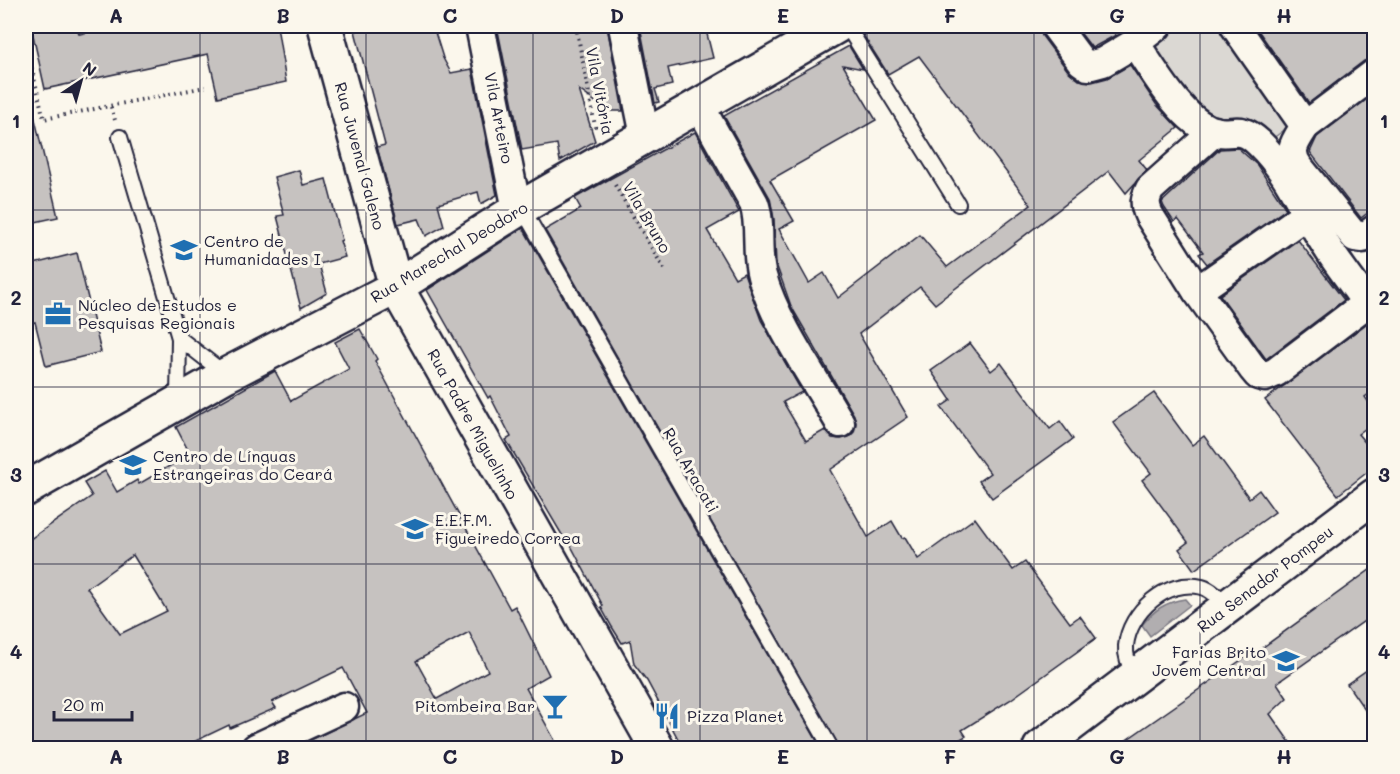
<svg xmlns="http://www.w3.org/2000/svg" width="1400" height="774" viewBox="0 0 1400 774" font-family="Mali,sans-serif">
  <style>
    .green { fill: #dbd8d3; stroke: #7e7d87; stroke-width: 1.5 }
    .water { fill: #b1aeb0; stroke: #787681; stroke-width: 1.5 }
    .building { fill: #c6c2c0; stroke: #22223b; stroke-width: 1.5; fill-rule: evenodd }
    .lines { fill: none; stroke-linecap: round; stroke-linejoin: round }
    .lane-casing { stroke: #22223b; stroke-width: 18 }
    .street-casing { stroke: #22223b; stroke-width: 33 }
    .secondary-casing { stroke: #22223b; stroke-width: 38 }
    .path { stroke: #22223b; stroke-width: 4; stroke-dasharray: 1.5 4.5; stroke-linecap: butt }
    .lane { stroke: #fbf7ec; stroke-width: 14 }
    .street { stroke: #fbf7ec; stroke-width: 28 }
    .secondary { stroke: #fbf7ec; stroke-width: 33 }
    .grid { fill: none; stroke: #22223b; stroke-width: 1.5; stroke-opacity: 0.55 }
    .labels { text-anchor: middle; stroke-width: 6; stroke-linejoin: round; paint-order: stroke }
    .street-label { font-size: 16px; fill: #22223b; stroke: #fbf7ec }
    .poi-label { font-size: 16px; fill: #22223b; stroke: #fbf7ec; text-anchor: start }
    .neatline { fill: none; stroke: #22223b; stroke-width: 2 }
    .grid-label { font-size: 20px; text-anchor: middle; font-weight: bold; fill: #22223b }
  </style>
  <rect width="100%" height="100%" fill="#fbf7ec"/>
  <filter id="ink" filterUnits="userSpaceOnUse"><feTurbulence type="fractalNoise" baseFrequency=".0167" numOctaves="2"/><feDisplacementMap in="SourceGraphic" scale="12" xChannelSelector="R" yChannelSelector="G"/><feConvolveMatrix kernelMatrix="1 2 1 2 8 2 1 2 1" color-interpolation-filters="sRGB"/></filter>
  <g filter="url(#ink)">
    <!-- green -->
    <polygon class="green" points="1181,26 1222,26 1295,122 1272,139 1211,122 1152,48"/>
    <!-- water -->
    <path class="water" d="M1185,599L1190,605L1150,636L1142,625C1154,610 1165,602 1185,599Z"/>
    <!-- building -->
    <g class="building">
      <polygon points="31,26 77,26 79,34 117,26 277,26 286,82 218,97 208,54 45,89"/>
      <polygon points="356,26 433,26 443,58 451,73 472,69 497,195 481,204 478,192 438,204 444,226 426,236 419,219 398,224 377,147 385,145 355,31 357,31"/>
      <polygon points="497,26 607,26 623,111 608,111 579,90 595,141 560,161 557,144 522,150"/>
      <polygon points="640,26 705,26 713,58 668,68 672,85 655,89 659,102 655,103"/>
      <polygon points="879,26 1039,26 1042,36 1068,71 1079,80 1092,82 1107,78 1130,65 1156,104 1178,128 1139,160 1147,170 1126,193 1109,171 935,304 920,287 859,334 908,417 830,470 868,537 892,521 902,538 905,537 918,559 975,518 1013,570 1025,562 1070,623 1080,616 1096,638 1010,700 962,730 966,736 945,748 840,748 545,230 581,209 575,198 695,132 739,212 707,230 735,278 744,273 761,320 802,392 783,402 806,441 825,430 832,438 841,439 849,437 854,432 856,423 854,415 791,306 776,264 774,219 770,198 724,116 849,46 863,69 843,65 876,120 770,180 794,221 779,229 809,283 824,273 838,298 920,235 947,267 1031,205 919,56 888,74 863,35"/>
      <polygon points="1075,26 1109,26 1116,35 1092,48"/>
      <polygon points="1255,26 1365,26 1374,39 1374,58 1364,61 1309,103"/>
      <polygon points="1374,94 1374,208 1361,218 1310,152 1317,137"/>
      <polygon points="34,115 58,217 26,224 26,116"/>
      <polygon points="1238,148 1257,165 1286,209 1207,264 1199,254 1203,252 1178,219 1174,222 1164,207 1162,202 1220,149"/>
      <polygon points="299,170 303,185 326,179 342,240 340,241 345,257 319,264 327,293 301,308 277,216 284,215 274,177"/>
      <polygon points="523,228 821,748 683,748 647,681 634,664 630,640 622,643 612,627 601,607 603,606 570,544 568,545 506,440 511,437 490,396 488,398 427,290"/>
      <polygon points="1298,240 1344,300 1266,359 1220,295"/>
      <polygon points="77,253 101,352 46,366 35,322 26,324 26,304 30,303 26,284 26,266"/>
      <polygon points="1374,318 1374,390 1365,397 1374,410 1374,422 1358,434 1374,453 1374,467 1338,495 1265,400"/>
      <path d="M360,329L377,359L375,361L510,609L515,606L549,675L526,688L559,748H294L367,713L343,668L272,702L276,708L230,728L229,725L181,748H26V542L92,496L84,483L105,471L117,492L137,480L139,484L190,454L176,427L275,371L291,401L349,369L335,342ZM133,555L167,611L120,634L87,588ZM469,632L488,671L437,699L416,661Z"/>
      <polygon points="970,343 991,371 1001,363 1050,429 1060,421 1073,439 992,498 979,481 990,473 941,407 951,400 931,371"/>
      <polygon points="1154,393 1192,445 1204,436 1249,498 1259,490 1275,512 1194,570 1179,549 1188,542 1142,480 1151,473 1113,422"/>
      <polygon points="1374,567 1374,614 1277,683 1287,698 1270,714 1294,748 1115,748 1254,651 1255,653"/>
      <polygon points="1374,665 1374,723 1347,684"/>
    </g>
    <g class="lines">
      <!-- lane casing -->
      <g class="lane-casing">
        <g id="lane">
          <polyline points="847,26 958,204"/>
          <polyline points="120,137 179,338"/>
          <polyline points="522,208 831,748"/>
          <polyline points="178,400 179,338 225,374"/>
          <path d="M1135,676C1130,666 1125,658 1126,646C1129,612 1167,578 1202,587C1213,590 1220,600 1227,607"/>
        </g>
      </g>
      <!-- street casing -->
      <g class="street-casing">
        <g id="street">
          <polyline points="480,26 517,210"/>
          <polyline points="623,26 645,136"/>
          <polyline points="1055,26 1081,61 1088,66 1103,62 1135,43"/>
          <path d="M1157,26L1135,43C1153,70 1182,121 1213,131C1234,137 1238,123 1259,143C1289,172 1301,206 1322,239C1335,261 1352,282 1367,303L1374,298"/>
          <path d="M1235,26L1305,126C1296,141 1287,150 1298,166L1355,237L1363,238L1374,230"/>
          <path d="M699,105L754,203C762,225 755,252 762,276C775,323 815,379 840,423"/>
          <polyline points="1305,126 1374,74"/>
          <path d="M1215,131L1150,189C1145,199 1144,204 1149,215L1197,291L1307,214"/>
          <polyline points="1197,291 1253,369 1258,375 1265,377 1276,372 1367,303"/>
          <polyline points="256,748 344,707"/>
        </g>
      </g>
      <!-- secondary casing -->
      <g class="secondary-casing">
        <g id="secondary">
          <polyline points="325,26 396,287 657,748"/>
          <polyline points="26,489 226,375 396,287 517,210 837,26"/>
          <polyline points="1040,748 1374,496"/>
        </g>
      </g>
      <!-- path -->
      <g class="path">
        <polyline points="576,26 596,131"/>
        <polyline points="26,45 44,119 205,87"/>
        <polyline points="111,107 115,120"/>
        <polyline points="615,185 664,269"/>
      </g>
      <!-- lane -->
      <use href="#lane" class="lane"/>
      <!-- street -->
      <use href="#street" class="street"/>
      <!-- secondary -->
      <use href="#secondary" class="secondary"/>
    </g>
  </g>
  <!-- grid -->
  <path class="grid" d="M200,26V748M366,26V748M533,26V748M700,26V748M867,26V748M1034,26V748M1200,26V748M26,210H1374M26,387H1374M26,564H1374"/>
  <!-- icons -->
  <defs>
    <g id="university-bare" transform="scale(2.07)"><path d="M0-5L7-2L0 1L-7-2ZM-4 1L0 2.5L4 1V4Q0 6-4 4Z" fill="#1f6fb2" stroke="#fbf7ec" stroke-width="2.5" paint-order="stroke"/></g>
    <g id="office-bare" transform="scale(2.07)"><path d="M-6-3h4V-5.5h4V-3h4V5H-6ZM-1-4.5V-3h2v-1.5ZM-6 0V1H6V0Z" fill="#1f6fb2" stroke="#fbf7ec" stroke-width="2.5" paint-order="stroke"/></g>
    <g id="school-bare" transform="scale(2.07)"><path d="M0-5L7-2L0 1L-7-2ZM-4 1L0 2.5L4 1V4Q0 6-4 4Z" fill="#1f6fb2" stroke="#fbf7ec" stroke-width="2.5" paint-order="stroke"/></g>
    <g id="bar-bare" transform="scale(2.07)"><path d="M-6-5H6L.8 .8V4.5H3.5V6h-7V4.5H-.8V.8Z" fill="#1f6fb2" stroke="#fbf7ec" stroke-width="2.5" paint-order="stroke"/></g>
    <g id="restaurant-bare" transform="scale(2.07)"><path d="M-5-6h1v4h1v-4h1v4h1v-4h1v5L-1.5 .5V6h-2V.5L-5-1ZM5-6V6H3V1.5H1.5Q1.5-4 5-6Z" fill="#1f6fb2" stroke="#fbf7ec" stroke-width="2.5" paint-order="stroke"/></g>
  </defs>
  <g fill-rule="evenodd">
    <use href="#university-bare" x="184" y="250"/>
    <use href="#office-bare" x="58" y="314"/>
    <use href="#school-bare" x="133" y="465"/>
    <use href="#school-bare" x="415" y="529"/>
    <use href="#school-bare" x="1286" y="661"/>
    <use href="#bar-bare" x="555" y="706"/>
    <use href="#restaurant-bare" x="667" y="716"/>
  </g>
  <g class="labels">
    <!-- street labels -->
    <g class="street-label">
      <text transform="translate(600 91) rotate(79)" y="6">Vila Vitória</text>
      <text transform="translate(499 118) rotate(79)" y="6">Vila Arteiro</text>
      <text transform="translate(360 156) rotate(75)" y="6">Rua Juvenal Galeno</text>
      <text transform="translate(647 217) rotate(60)" y="6">Vila Bruno</text>
      <text transform="translate(449 252) rotate(-31)" y="6">Rua Marechal Deodoro</text>
      <text transform="translate(473 424) rotate(61)" y="6">Rua Padre Miguelinho</text>
      <text transform="translate(691 470) rotate(60)" y="6">Rua Aracati</text>
      <text transform="translate(1265 579) rotate(-37)" y="6">Rua Senador Pompeu</text>
    </g>
    <!-- poi labels -->
    <g class="poi-label">
      <text x="204" y="247">Centro de<tspan x="204" dy="18">Humanidades I</tspan></text>
      <text x="78" y="311">Núcleo de Estudos e<tspan x="78" dy="18">Pesquisas Regionais</tspan></text>
      <text x="153" y="462">Centro de Línguas<tspan x="153" dy="18">Estrangeiras do Ceará</tspan></text>
      <text x="435" y="526">E.E.F.M.<tspan x="435" dy="18">Figueiredo Correa</tspan></text>
      <text x="1266" y="658" text-anchor="end">Farias Brito<tspan x="1266" dy="18">Jovem Central</tspan></text>
      <text x="535" y="712" text-anchor="end">Pitombeira Bar</text>
      <text x="687" y="722">Pizza Planet</text>
    </g>
  </g>
  <!-- margin -->
  <rect width="1400" height="774" fill="none" stroke="#fbf7ec" stroke-width="66"/>
  <!-- north arrow -->
  <g transform="translate(81 81) rotate(36)" stroke="#fbf7ec" stroke-width="4.5" paint-order="stroke">
  <path d="M0-4.5L10 22L0 15L-10 22Z" fill="#22223b"/>
  <text y="-9" font-size="16" font-weight="bold" text-anchor="middle" fill="#22223b">N</text>
  </g>
  <!-- scale -->
  <path d="M54 711v9h78v-9" fill="none" stroke="#22223b" stroke-width="3"/>
  <text x="63" y="711" font-size="18" fill="#22223b" stroke="#fbf7ec" stroke-width="4.5" paint-order="stroke">20 m</text>
  <rect x="33" y="33" width="1334" height="708" class="neatline"/>
  <g class="grid-label">
    <text x="116" y="23">A</text>
    <text x="283" y="23">B</text>
    <text x="450" y="23">C</text>
    <text x="617" y="23">D</text>
    <text x="783" y="23">E</text>
    <text x="950" y="23">F</text>
    <text x="1117" y="23">G</text>
    <text x="1284" y="23">H</text>
    <text x="16" y="128">1</text>
    <text x="1384" y="128">1</text>
    <text x="16" y="305">2</text>
    <text x="1384" y="305">2</text>
    <text x="16" y="482">3</text>
    <text x="1384" y="482">3</text>
    <text x="16" y="659">4</text>
    <text x="1384" y="659">4</text>
    <text x="116" y="764">A</text>
    <text x="283" y="764">B</text>
    <text x="450" y="764">C</text>
    <text x="617" y="764">D</text>
    <text x="783" y="764">E</text>
    <text x="950" y="764">F</text>
    <text x="1117" y="764">G</text>
    <text x="1284" y="764">H</text>
  </g>
</svg>
